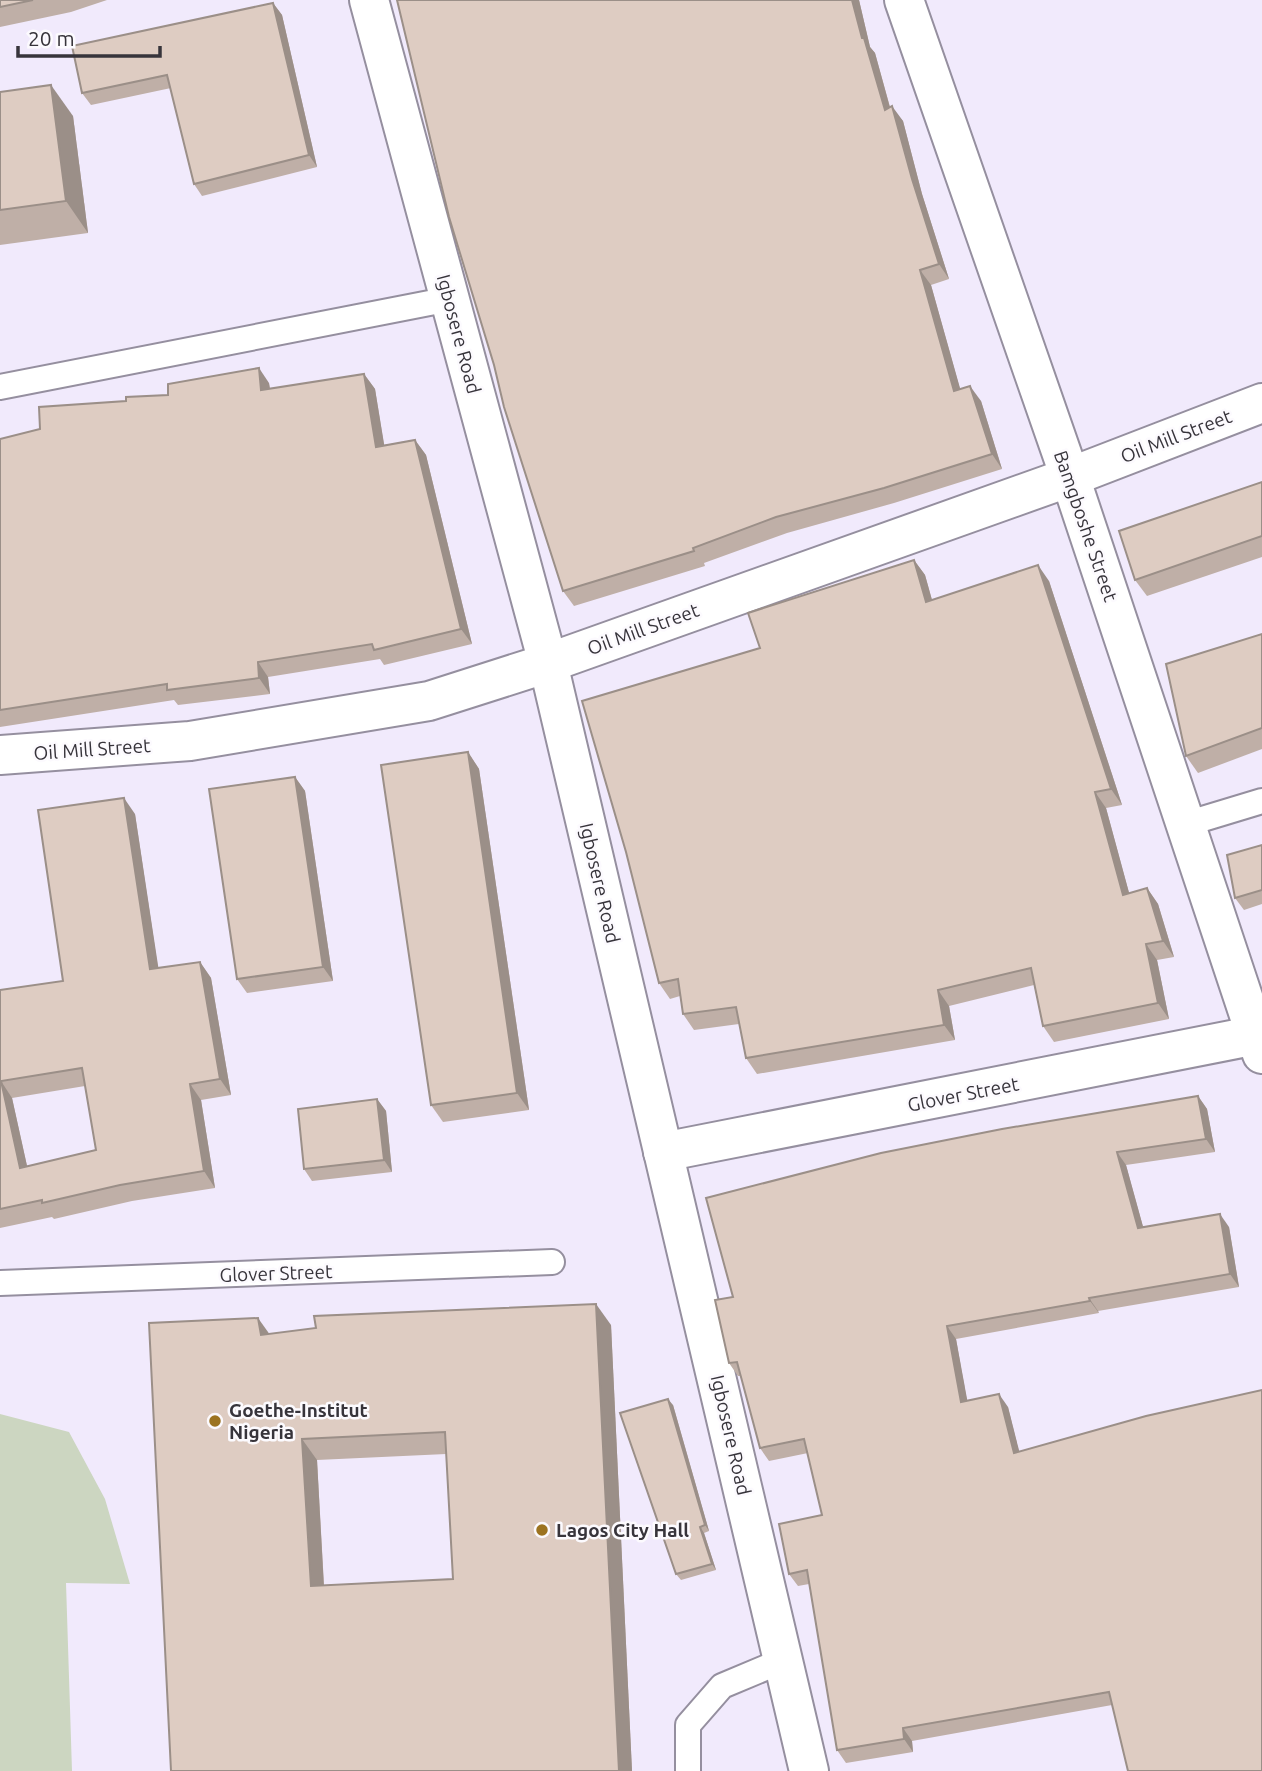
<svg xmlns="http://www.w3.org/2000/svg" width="1262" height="1771" viewBox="0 0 1262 1771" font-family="Ubuntu,sans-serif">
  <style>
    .green { fill: #ccd6c1 }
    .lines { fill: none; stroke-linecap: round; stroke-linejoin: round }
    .lane-casing { stroke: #958f9f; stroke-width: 28 }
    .street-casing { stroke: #958f9f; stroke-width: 42 }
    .secondary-casing { stroke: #958f9f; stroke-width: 42 }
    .lane { stroke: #fff; stroke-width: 24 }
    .street { stroke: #fff; stroke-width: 38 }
    .secondary { stroke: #fff; stroke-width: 38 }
    .wall { fill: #bfafa7; fill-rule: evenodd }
    .shaded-wall { fill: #9b8f88 }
    .building { fill: #deccc2; stroke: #9b8f88; stroke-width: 2; fill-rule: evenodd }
    .poi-dot { fill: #9c7320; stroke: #fcfafe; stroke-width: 2.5 }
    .labels { text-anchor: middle; stroke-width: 5; stroke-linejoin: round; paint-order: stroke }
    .street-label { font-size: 19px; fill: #37343b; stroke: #fcfafe }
    .poi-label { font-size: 19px; font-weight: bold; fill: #37343b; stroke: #fcfafe; text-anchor: start }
  </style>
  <rect width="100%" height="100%" fill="#f1eafc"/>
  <!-- green -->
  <polygon class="green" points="0,1414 69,1432 105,1499 130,1584 66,1583 72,1771 0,1771"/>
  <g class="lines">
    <!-- lane casing -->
    <g class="lane-casing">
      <g id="lane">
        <polyline points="0,387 450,299"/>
        <polyline points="1186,824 1262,801"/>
        <polyline points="0,1283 552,1262"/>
        <polyline points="688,1771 688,1725 722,1686 784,1660"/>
      </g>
    </g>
    <!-- street casing -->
    <g class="street-casing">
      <g id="street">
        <polyline points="0,755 190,741 429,701 548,663 1070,477 1262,403"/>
        <polyline points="663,1152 1262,1034"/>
      </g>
    </g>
    <!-- secondary casing -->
    <g class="secondary-casing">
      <g id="secondary">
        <polyline points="369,0 548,663 809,1771"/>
        <polyline points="904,0 1070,477 1262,1054"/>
      </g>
    </g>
    <!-- lane -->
    <use href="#lane" class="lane"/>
    <!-- street -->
    <use href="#street" class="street"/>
    <!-- secondary -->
    <use href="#secondary" class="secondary"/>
  </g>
  <!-- wall -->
  <g class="wall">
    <polygon points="0,0 107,0 71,12 0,27"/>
    <polygon points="397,0 859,0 870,47 875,53 890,107 903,121 922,194 949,279 931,285 960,389 981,401 1002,469 894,503 787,533 704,563 705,566 574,606 563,591 494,365"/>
    <polygon points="273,3 282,15 317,167 202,196 194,184 171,88 91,105 82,93"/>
    <polygon points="0,92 73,116 88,233 0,245"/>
    <polygon points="364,374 375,389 384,445 415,440 426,455 472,644 384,665 380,659 268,677 270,694 178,705 174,700 0,727 0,439 40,429 126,401 168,395 269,383 270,389"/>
    <polygon points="1262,482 1262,557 1147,596 1135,580"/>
    <polygon points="914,560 925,575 932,600 1049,581 1122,805 1106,808 1129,893 1147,888 1158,904 1174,957 1157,960 1169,1019 1054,1042 1043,1026 1034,985 949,1006 955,1040 757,1074 746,1058 739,1024 694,1030 683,1014 680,996 670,999 659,983 760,648"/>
    <polygon points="1262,634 1262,749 1198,773 1186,756"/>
    <polygon points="468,752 479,769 529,1110 443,1122 431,1105"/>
    <polygon points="295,777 305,791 333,981 247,993 237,979"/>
    <path d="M135,814L158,968L200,962L211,978L231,1095L201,1100L215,1188L132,1201L54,1219L52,1217L0,1228V990L63,981ZM85,1086L96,1150L27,1166L12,1098Z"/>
    <polygon points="1262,845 1262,904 1244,910 1235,898"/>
    <polygon points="1198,1096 1207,1109 1215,1152 1126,1165 1143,1227 1229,1227 1239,1287 1098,1311 1099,1313 956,1339 967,1401 1008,1407 1019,1452 1146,1416 1112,1705 912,1741 913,1752 846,1763 837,1750 809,1584 798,1586 789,1574 822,1515 808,1453 769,1461 760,1448 741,1376 738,1376 729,1363 733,1297"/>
    <polygon points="377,1099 386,1111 392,1172 312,1181 304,1169"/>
    <path d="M611,1325L632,1771H171L269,1334ZM446,1454L453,1579L324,1585L317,1460Z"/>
    <polygon points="673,1405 709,1531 704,1533 716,1570 681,1580 676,1574"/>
  </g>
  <!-- shaded-wall -->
  <g class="shaded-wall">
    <polygon points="852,0 859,0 870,47 875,53 895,126 885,110 862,38"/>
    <polygon points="273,3 282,15 317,167 309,155"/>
    <polygon points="51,85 73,116 88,233 66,201"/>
    <polygon points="892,106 903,121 922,194 949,279 939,264 912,179"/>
    <polygon points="920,270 931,285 965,406 954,391"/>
    <polygon points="259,368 269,383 272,405 261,390"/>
    <polygon points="364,374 375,389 387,462 376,447"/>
    <polygon points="970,386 981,401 1002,469 992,454"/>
    <polygon points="415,440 426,455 472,644 461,629"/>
    <polygon points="914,560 925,575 937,618 926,602"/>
    <polygon points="1038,565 1049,581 1122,805 1111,789"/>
    <polygon points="258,662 268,677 270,694 259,678"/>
    <polygon points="468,752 479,769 529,1110 517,1093"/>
    <polygon points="295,777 305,791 333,981 323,967"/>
    <polygon points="1095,792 1106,808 1134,911 1123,895"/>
    <polygon points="124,798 135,814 161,985 150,969"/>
    <polygon points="1147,888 1158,904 1174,957 1163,941"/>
    <polygon points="1146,944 1157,960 1169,1019 1158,1003"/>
    <polygon points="200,962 211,978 231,1095 220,1079"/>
    <polygon points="938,990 949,1006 955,1040 944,1025"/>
    <polygon points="1,1081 12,1098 31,1184 20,1168"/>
    <polygon points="190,1084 201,1100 215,1188 204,1171"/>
    <polygon points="1198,1096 1207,1109 1215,1152 1206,1139"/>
    <polygon points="377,1099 386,1111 392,1172 384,1160"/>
    <polygon points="1117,1152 1126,1165 1147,1241 1138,1228"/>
    <polygon points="1220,1214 1229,1227 1239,1287 1230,1274"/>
    <polygon points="1089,1298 1098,1311 1099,1313 1090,1301"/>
    <polygon points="596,1304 611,1325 632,1771 619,1771"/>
    <polygon points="258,1318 273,1339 261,1335"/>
    <polygon points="947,1326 956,1339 970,1415 961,1402"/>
    <polygon points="999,1394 1008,1407 1023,1466 1014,1453"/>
    <polygon points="668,1399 673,1405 709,1531 705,1525"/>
    <polygon points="302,1439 317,1460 325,1607 311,1586"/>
    <polygon points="700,1527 704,1533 716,1570 712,1564"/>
    <polygon points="903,1728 912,1741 913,1752 904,1739"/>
  </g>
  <!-- building -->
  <g class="building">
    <polygon points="0,0 33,0 0,7"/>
    <polygon points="397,0 852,0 862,38 864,38 885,110 892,106 912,179 939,264 920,270 954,391 970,386 992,454 884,488 776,517 693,548 694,551 563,591 504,407 494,365 449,217"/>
    <polygon points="273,3 309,155 194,184 167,75 82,93 72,46"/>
    <polygon points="51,85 66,201 0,210 0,92"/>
    <polygon points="259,368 261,390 364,374 376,447 415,440 461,629 374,650 372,644 258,662 259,678 167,690 167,684 0,710 0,439 40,429 39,407 126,401 126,397 168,395 168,384"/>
    <polygon points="1262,482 1262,536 1135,580 1119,531"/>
    <polygon points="914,560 926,602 1038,565 1111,789 1095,792 1123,895 1147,888 1163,941 1146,944 1158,1003 1043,1026 1031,968 938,990 944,1025 746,1058 736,1007 683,1014 678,979 659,983 626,852 582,701 760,648 748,613"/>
    <polygon points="1262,634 1262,728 1186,756 1166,664"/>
    <polygon points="468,752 517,1093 431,1105 381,765"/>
    <polygon points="295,777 323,967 237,979 209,789"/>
    <path d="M124,798L150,969L200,962L220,1079L190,1084L204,1171L120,1185L42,1203V1200L0,1209V990L63,981L38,810ZM82,1068L96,1150L20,1168L1,1081Z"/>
    <polygon points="1262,845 1262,890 1235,898 1227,855"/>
    <polygon points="1198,1096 1206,1139 1117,1152 1138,1228 1220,1214 1230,1274 1089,1298 1090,1301 947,1326 961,1402 999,1394 1014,1453 1146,1416 1262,1390 1262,1771 1128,1771 1109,1692 903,1728 904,1739 837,1750 807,1570 789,1574 779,1524 822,1515 804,1439 760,1448 737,1362 729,1363 715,1300 733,1297 706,1198 881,1153 1002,1129"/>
    <polygon points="377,1099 384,1160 304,1169 298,1109"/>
    <path d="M596,1304L619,1771H171L149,1323L258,1318L261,1335L316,1328L314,1316ZM445,1432L453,1579L311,1586L302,1439Z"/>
    <polygon points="668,1399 705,1525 700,1527 712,1564 676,1574 620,1413"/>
  </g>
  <!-- markers -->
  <g class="poi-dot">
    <circle cx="215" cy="1421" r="7"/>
    <circle cx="542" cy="1530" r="7"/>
  </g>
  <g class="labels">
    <!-- street labels -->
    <g class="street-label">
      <text transform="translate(459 334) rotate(75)" y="7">Igbosere Road</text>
      <text transform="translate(1176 436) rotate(-21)" y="7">Oil Mill Street</text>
      <text transform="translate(1086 526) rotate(71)" y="7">Bamgboshe Street</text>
      <text transform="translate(643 629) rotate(-20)" y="7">Oil Mill Street</text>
      <text transform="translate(92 749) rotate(-4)" y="7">Oil Mill Street</text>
      <text transform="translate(600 883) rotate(77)" y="7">Igbosere Road</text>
      <text transform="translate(963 1094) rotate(-11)" y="7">Glover Street</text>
      <text transform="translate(276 1273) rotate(-2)" y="7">Glover Street</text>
      <text transform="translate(731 1435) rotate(77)" y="7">Igbosere Road</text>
    </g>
    <!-- poi labels -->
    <g class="poi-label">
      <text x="229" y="1417">Goethe-Institut<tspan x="229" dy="22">Nigeria</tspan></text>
      <text x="556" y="1537">Lagos City Hall</text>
    </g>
  </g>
  <!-- scale -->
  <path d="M18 46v10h142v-10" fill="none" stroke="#37343b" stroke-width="3.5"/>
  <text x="28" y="46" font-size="21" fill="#37343b" stroke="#fcfafe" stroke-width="5" paint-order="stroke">20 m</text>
</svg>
